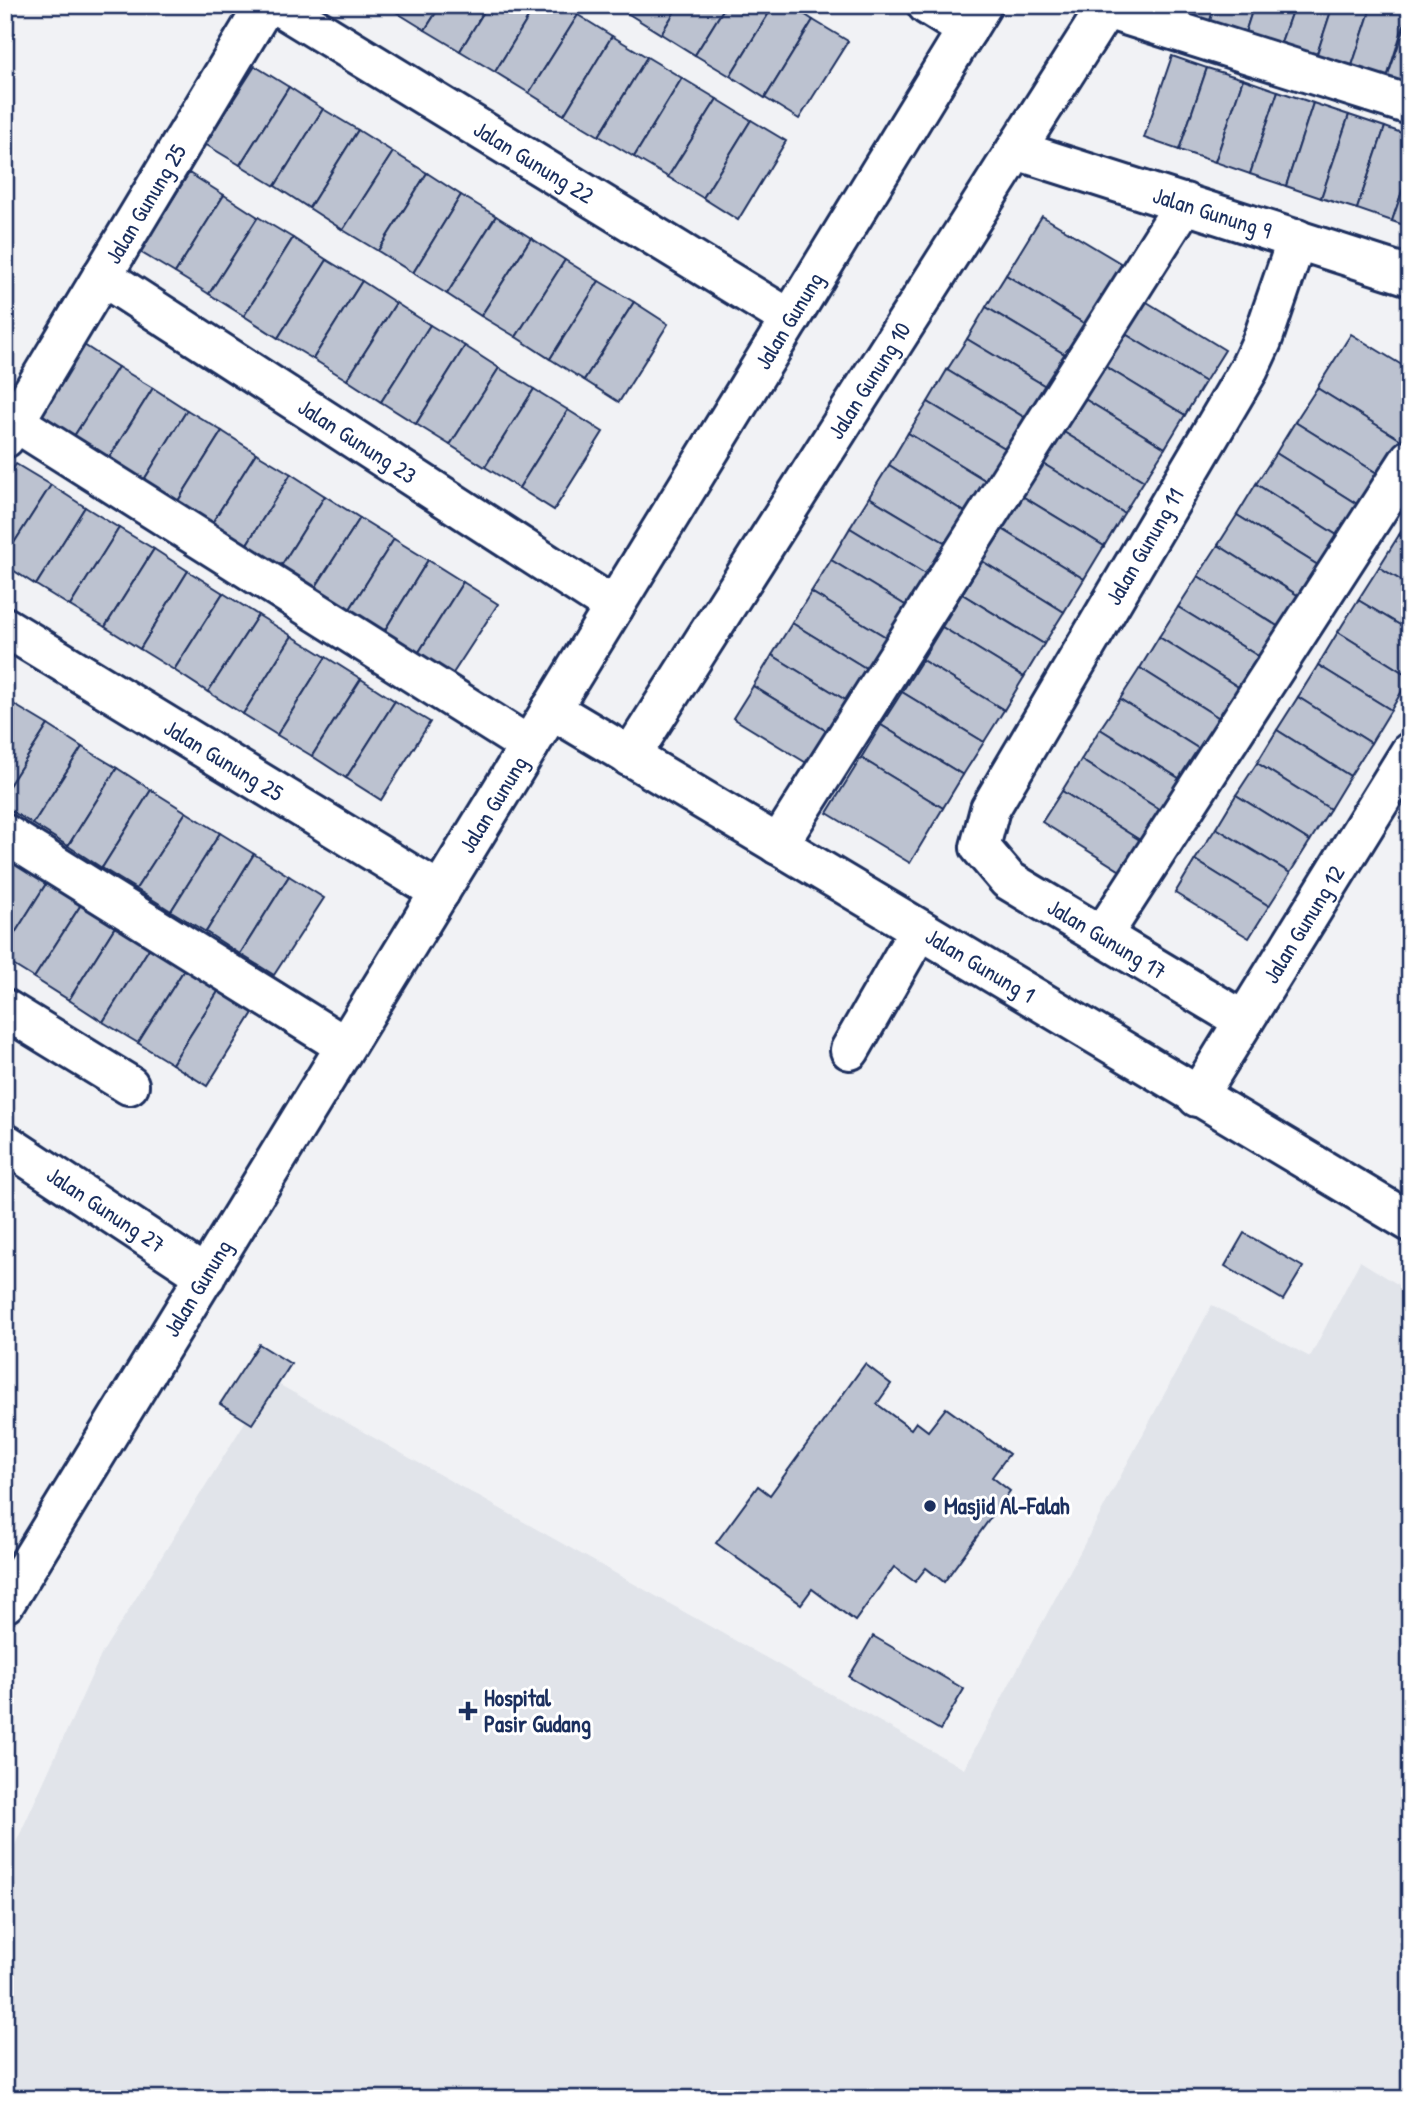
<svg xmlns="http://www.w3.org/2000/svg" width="1415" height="2104" viewBox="0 0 1415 2104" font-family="'Patrick Hand',sans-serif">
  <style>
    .built { fill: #e1e4ea }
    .building { fill: #bcc2d0; stroke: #1b2f5e; stroke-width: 2 }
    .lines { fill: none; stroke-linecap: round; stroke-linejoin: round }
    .minor-casing { stroke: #1b2f5e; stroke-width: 44 }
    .minor { stroke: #fff; stroke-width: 38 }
    .poi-dot { fill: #1b2f5e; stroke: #fff; stroke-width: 2.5 }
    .labels { text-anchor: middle; stroke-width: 6; stroke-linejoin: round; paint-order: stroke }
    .street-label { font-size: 23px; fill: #1b2f5e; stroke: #fff }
    .poi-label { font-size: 23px; font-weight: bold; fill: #1b2f5e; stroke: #fff; text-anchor: start }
  </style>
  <rect width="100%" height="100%" fill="#f1f2f5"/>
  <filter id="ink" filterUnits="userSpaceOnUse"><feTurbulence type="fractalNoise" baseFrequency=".0143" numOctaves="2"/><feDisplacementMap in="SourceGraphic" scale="14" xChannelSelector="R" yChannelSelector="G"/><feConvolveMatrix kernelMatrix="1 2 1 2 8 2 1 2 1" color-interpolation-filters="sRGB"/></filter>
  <g filter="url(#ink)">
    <!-- built -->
    <polygon class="built" points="1360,1261 1410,1292 1410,2099 5,2099 5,1867 102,1653 271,1380 964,1769 1212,1305 1310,1357"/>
    <!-- building -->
    <g class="building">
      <polygon points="393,5 441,5 425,30 391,9"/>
      <polygon points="441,5 488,5 460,51 425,30"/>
      <polygon points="488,5 536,5 495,72 460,51"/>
      <polygon points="536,5 561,5 578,15 529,93 495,72"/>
      <polygon points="631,5 679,5 661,34 627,13"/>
      <polygon points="679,5 726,5 695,55 661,34"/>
      <polygon points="726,5 774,5 730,76 695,55"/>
      <polygon points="774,5 790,5 813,20 765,98 730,76"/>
      <polygon points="1176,5 1215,5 1208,27 1172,15"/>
      <polygon points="1215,5 1254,5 1243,39 1208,27"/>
      <polygon points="1254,5 1294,5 1278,51 1243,39"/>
      <polygon points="1294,5 1333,5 1314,63 1278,51"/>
      <polygon points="1333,5 1372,5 1349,75 1314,63"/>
      <polygon points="1372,5 1410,5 1384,87 1349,75"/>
      <polygon points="1410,12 1410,95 1384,87"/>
      <polygon points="578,15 612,36 564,115 529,93"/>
      <polygon points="813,20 848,41 799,119 765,98"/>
      <polygon points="612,36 647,57 599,136 564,115"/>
      <polygon points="1172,56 1207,68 1179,150 1144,138"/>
      <polygon points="647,57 682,78 634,157 599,136"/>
      <polygon points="255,66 289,87 240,165 205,144"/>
      <polygon points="1207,68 1243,79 1215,162 1179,150"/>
      <polygon points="682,78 717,99 668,177 634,157"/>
      <polygon points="1243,79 1278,91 1250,174 1215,162"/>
      <polygon points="289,87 323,109 275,186 240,165"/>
      <polygon points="1278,91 1313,103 1286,186 1250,174"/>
      <polygon points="717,99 751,120 703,198 668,177"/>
      <polygon points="1313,103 1349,115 1321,198 1286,186"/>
      <polygon points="323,109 358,130 309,208 275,186"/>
      <polygon points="1349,115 1385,127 1357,209 1321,198"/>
      <polygon points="751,120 786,141 738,220 703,198"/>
      <polygon points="1385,127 1410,136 1410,168 1392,221 1357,209"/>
      <polygon points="358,130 393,152 343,230 309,208"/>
      <polygon points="393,152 427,173 378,251 343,230"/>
      <polygon points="1410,168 1410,227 1392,221"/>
      <polygon points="189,173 224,195 175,273 140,252"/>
      <polygon points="427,173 461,195 413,273 378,251"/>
      <polygon points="224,195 258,217 209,294 175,273"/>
      <polygon points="461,195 496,216 447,294 413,273"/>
      <polygon points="496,216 531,238 481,316 447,294"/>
      <polygon points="1042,216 1122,264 1085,324 1006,275"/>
      <polygon points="258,217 293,238 244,316 209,294"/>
      <polygon points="293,238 327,260 278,338 244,316"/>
      <polygon points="531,238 565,260 516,337 481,316"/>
      <polygon points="327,260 362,281 313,359 278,338"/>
      <polygon points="565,260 599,281 550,359 516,337"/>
      <polygon points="1006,275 1085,324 1066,355 986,307"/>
      <polygon points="362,281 396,303 347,380 313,359"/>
      <polygon points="599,281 634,302 584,380 550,359"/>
      <polygon points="1142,299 1225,350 1205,382 1122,332"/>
      <polygon points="634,302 668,324 619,402 584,380"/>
      <polygon points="396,303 430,325 381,402 347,380"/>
      <polygon points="986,307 1066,355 1047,387 967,339"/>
      <polygon points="430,325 465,346 416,424 381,402"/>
      <polygon points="1122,332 1205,382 1185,415 1103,365"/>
      <polygon points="1351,334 1410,370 1410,427 1401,440 1317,388"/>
      <polygon points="967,339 1047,387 1027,419 947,370"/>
      <polygon points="84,345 118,367 69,444 35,423"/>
      <polygon points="465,346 499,368 450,445 416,424"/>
      <polygon points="1103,365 1185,415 1165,448 1083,398"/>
      <polygon points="118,367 153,388 104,466 69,444"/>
      <polygon points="499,368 534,389 485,467 450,445"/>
      <polygon points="947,370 1027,419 1008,450 928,402"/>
      <polygon points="153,388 187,410 139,488 104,466"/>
      <polygon points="1317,388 1401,440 1380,475 1295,422"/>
      <polygon points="534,389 568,410 519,488 485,467"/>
      <polygon points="1083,398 1165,448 1144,481 1062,431"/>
      <polygon points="928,402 1008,450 988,482 908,433"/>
      <polygon points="187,410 222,431 173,509 139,488"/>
      <polygon points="568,410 603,432 554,510 519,488"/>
      <polygon points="1295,422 1380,475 1360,506 1276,453"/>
      <polygon points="222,431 256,453 207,531 173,509"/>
      <polygon points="1062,431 1144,481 1124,513 1042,463"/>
      <polygon points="908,433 988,482 968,514 889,465"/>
      <polygon points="256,453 291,474 242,552 207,531"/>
      <polygon points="1276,453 1360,506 1340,537 1256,484"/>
      <polygon points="1042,463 1124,513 1104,546 1022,496"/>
      <polygon points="16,464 51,485 5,557 5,481"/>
      <polygon points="889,465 968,514 949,545 869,497"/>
      <polygon points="291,474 325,496 276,574 242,552"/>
      <polygon points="1256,484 1340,537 1321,567 1237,515"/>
      <polygon points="51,485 85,507 36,585 5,565 5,557"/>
      <polygon points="325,496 360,518 310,596 276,574"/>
      <polygon points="1022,496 1104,546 1084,579 1002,529"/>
      <polygon points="869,497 949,545 930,577 850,528"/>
      <polygon points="85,507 119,528 70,606 36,585"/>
      <polygon points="1237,515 1321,567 1302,598 1218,545"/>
      <polygon points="360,518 394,539 345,617 310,596"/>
      <polygon points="1410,518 1410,541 1399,535"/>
      <polygon points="119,528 154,549 105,627 70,606"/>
      <polygon points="850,528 930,577 910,608 831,560"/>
      <polygon points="1002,529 1084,579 1064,612 982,561"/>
      <polygon points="1399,535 1410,541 1410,586 1379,567"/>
      <polygon points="394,539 428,560 380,638 345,617"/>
      <polygon points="1218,545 1302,598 1282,629 1198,576"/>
      <polygon points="154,549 188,571 140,649 105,627"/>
      <polygon points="428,560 463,582 414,660 380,638"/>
      <polygon points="831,560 910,608 891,640 811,592"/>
      <polygon points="982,561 1064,612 1044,644 962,594"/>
      <polygon points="1379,567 1410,586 1410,631 1358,600"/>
      <polygon points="188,571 223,593 174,670 140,649"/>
      <polygon points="1198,576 1282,629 1263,659 1178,607"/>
      <polygon points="463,582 498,604 448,681 414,660"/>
      <polygon points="811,592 891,640 872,672 792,623"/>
      <polygon points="223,593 258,615 208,692 174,670"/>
      <polygon points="962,594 1044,644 1024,677 942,627"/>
      <polygon points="1358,600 1410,631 1410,677 1338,632"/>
      <polygon points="1178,607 1263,659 1243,690 1159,637"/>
      <polygon points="258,615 292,636 243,714 208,692"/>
      <polygon points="792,623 872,672 852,704 772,655"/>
      <polygon points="942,627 1024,677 1004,710 922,660"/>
      <polygon points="1338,632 1410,677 1391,710 1318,665"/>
      <polygon points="292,636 326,657 277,735 243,714"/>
      <polygon points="1159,637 1243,690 1224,721 1140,668"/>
      <polygon points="772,655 852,704 833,735 753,686"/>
      <polygon points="326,657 361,679 312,756 277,735"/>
      <polygon points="922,660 1004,710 984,742 902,692"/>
      <polygon points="1318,665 1391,710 1371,743 1298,697"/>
      <polygon points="1140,668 1224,721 1204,752 1120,699"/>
      <polygon points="361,679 395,701 346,778 312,756"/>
      <polygon points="753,686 833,735 813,767 733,718"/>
      <polygon points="902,692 984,742 963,775 881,725"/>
      <polygon points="1298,697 1371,743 1350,776 1277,730"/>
      <polygon points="1120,699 1204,752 1185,782 1100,729"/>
      <polygon points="395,701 430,722 381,800 346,778"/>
      <polygon points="13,704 48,725 5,792 5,716"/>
      <polygon points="48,725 82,747 33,824 5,807 5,792"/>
      <polygon points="881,725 963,775 943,808 861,758"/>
      <polygon points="1100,729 1185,782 1165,813 1081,760"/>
      <polygon points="1277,730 1350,776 1330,809 1257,763"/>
      <polygon points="82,747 117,768 68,846 33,824"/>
      <polygon points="861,758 943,808 910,863 827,813"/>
      <polygon points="1081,760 1165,813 1146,844 1062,791"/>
      <polygon points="1257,763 1330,809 1310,841 1236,795"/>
      <polygon points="117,768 151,790 102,868 68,846"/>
      <polygon points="151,790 186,812 136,889 102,868"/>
      <polygon points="1062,791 1146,844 1127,875 1042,822"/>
      <polygon points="1236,795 1310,841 1290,873 1216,828"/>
      <polygon points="186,812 220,833 171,911 136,889"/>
      <polygon points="1216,828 1290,873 1269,906 1195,860"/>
      <polygon points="220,833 254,854 206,932 171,911"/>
      <polygon points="254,854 289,876 240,954 206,932"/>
      <polygon points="14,858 49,879 5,949 5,872"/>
      <polygon points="1195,860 1269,906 1249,938 1175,893"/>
      <polygon points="289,876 324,898 274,975 240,954"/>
      <polygon points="49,879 84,900 34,978 5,960 5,949"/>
      <polygon points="84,900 118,922 69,1000 34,978"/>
      <polygon points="118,922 152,944 103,1022 69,1000"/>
      <polygon points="152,944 187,965 138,1043 103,1022"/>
      <polygon points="187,965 221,987 172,1064 138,1043"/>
      <polygon points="221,987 256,1008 207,1086 172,1064"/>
      <polygon points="1244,1233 1303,1267 1283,1300 1225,1266"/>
      <polygon points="259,1344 291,1364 252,1424 220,1404"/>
      <polygon points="865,1364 891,1384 877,1404 911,1429 916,1422 928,1431 946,1408 1009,1454 992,1477 1010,1491 944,1582 926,1568 915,1582 894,1567 855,1621 812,1589 801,1604 716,1543 758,1486 770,1495"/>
      <polygon points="873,1636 964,1689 940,1730 849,1677"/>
    </g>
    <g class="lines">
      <!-- minor casing -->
      <g class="minor-casing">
        <g id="minor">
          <path id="s1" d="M277,5L790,319"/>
          <polyline points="927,5 967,30"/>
          <polyline points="1106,9 1410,105"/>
          <path id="s2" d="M1016,150L1410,276"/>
          <path id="s3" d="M102,276L614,607"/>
          <polyline points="15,422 529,746"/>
          <path id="s4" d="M5,438L265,5"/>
          <path id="s5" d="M5,627L440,892"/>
          <path id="s6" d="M551,709L1410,1222"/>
          <path id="s7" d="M630,757L1108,5"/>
          <polyline points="5,834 345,1046"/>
          <polyline points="778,845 1185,203"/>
          <polyline points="1102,936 1410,459"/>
          <polyline points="5,1009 129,1085"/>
          <path id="s8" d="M1244,1021L1008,880L980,847L990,809L1249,369L1262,341L1297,239"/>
          <polyline points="850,1050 919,930"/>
          <path id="s9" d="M1197,1097L1410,752"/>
          <path id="s10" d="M5,1143L206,1276"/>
          <path id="s11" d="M5,1603L982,5"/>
        </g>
      </g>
      <!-- minor -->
      <use href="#minor" class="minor"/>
    </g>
  </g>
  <!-- markers -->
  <g class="poi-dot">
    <circle cx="930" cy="1506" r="7"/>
    <path d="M464.5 1700.5h7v7h7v7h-7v7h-7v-7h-7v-7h7z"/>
  </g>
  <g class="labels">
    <!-- street labels -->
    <g class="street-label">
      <text dy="8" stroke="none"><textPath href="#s1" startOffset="301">Jalan Gunung 22</textPath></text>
      <text dy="8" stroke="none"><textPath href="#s4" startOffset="273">Jalan Gunung 25</textPath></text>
      <text dy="8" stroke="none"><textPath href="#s2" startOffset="206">Jalan Gunung 9</textPath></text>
      <text dy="8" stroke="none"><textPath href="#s11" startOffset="1503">Jalan Gunung</textPath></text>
      <text dy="8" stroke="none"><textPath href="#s7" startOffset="446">Jalan Gunung 10</textPath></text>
      <text dy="8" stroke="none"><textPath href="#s3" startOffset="304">Jalan Gunung 23</textPath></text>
      <text dy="8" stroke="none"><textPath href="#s8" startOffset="662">Jalan Gunung 11</textPath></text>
      <text dy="8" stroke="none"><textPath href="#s5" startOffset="256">Jalan Gunung 25</textPath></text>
      <text dy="8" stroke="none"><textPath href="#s11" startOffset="936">Jalan Gunung</textPath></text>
      <text dy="8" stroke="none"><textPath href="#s9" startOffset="203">Jalan Gunung 12</textPath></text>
      <text transform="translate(1107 939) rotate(31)" y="8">Jalan Gunung 17</text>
      <text dy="8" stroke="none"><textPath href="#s6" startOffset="500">Jalan Gunung 1</textPath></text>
      <text dy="8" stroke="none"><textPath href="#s10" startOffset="121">Jalan Gunung 27</textPath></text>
      <text dy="8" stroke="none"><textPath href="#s11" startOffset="369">Jalan Gunung</textPath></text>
    </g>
    <!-- poi labels -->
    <g class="poi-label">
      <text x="944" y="1514">Masjid Al-Falah</text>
      <text x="484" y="1706">Hospital<tspan x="484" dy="26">Pasir Gudang</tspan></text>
    </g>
  </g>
  <!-- margin -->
  <rect width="1415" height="2104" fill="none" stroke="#fff" stroke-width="28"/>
  <rect x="14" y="14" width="1387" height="2076" fill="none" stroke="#1b2f5e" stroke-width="2.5" filter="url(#ink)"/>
</svg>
